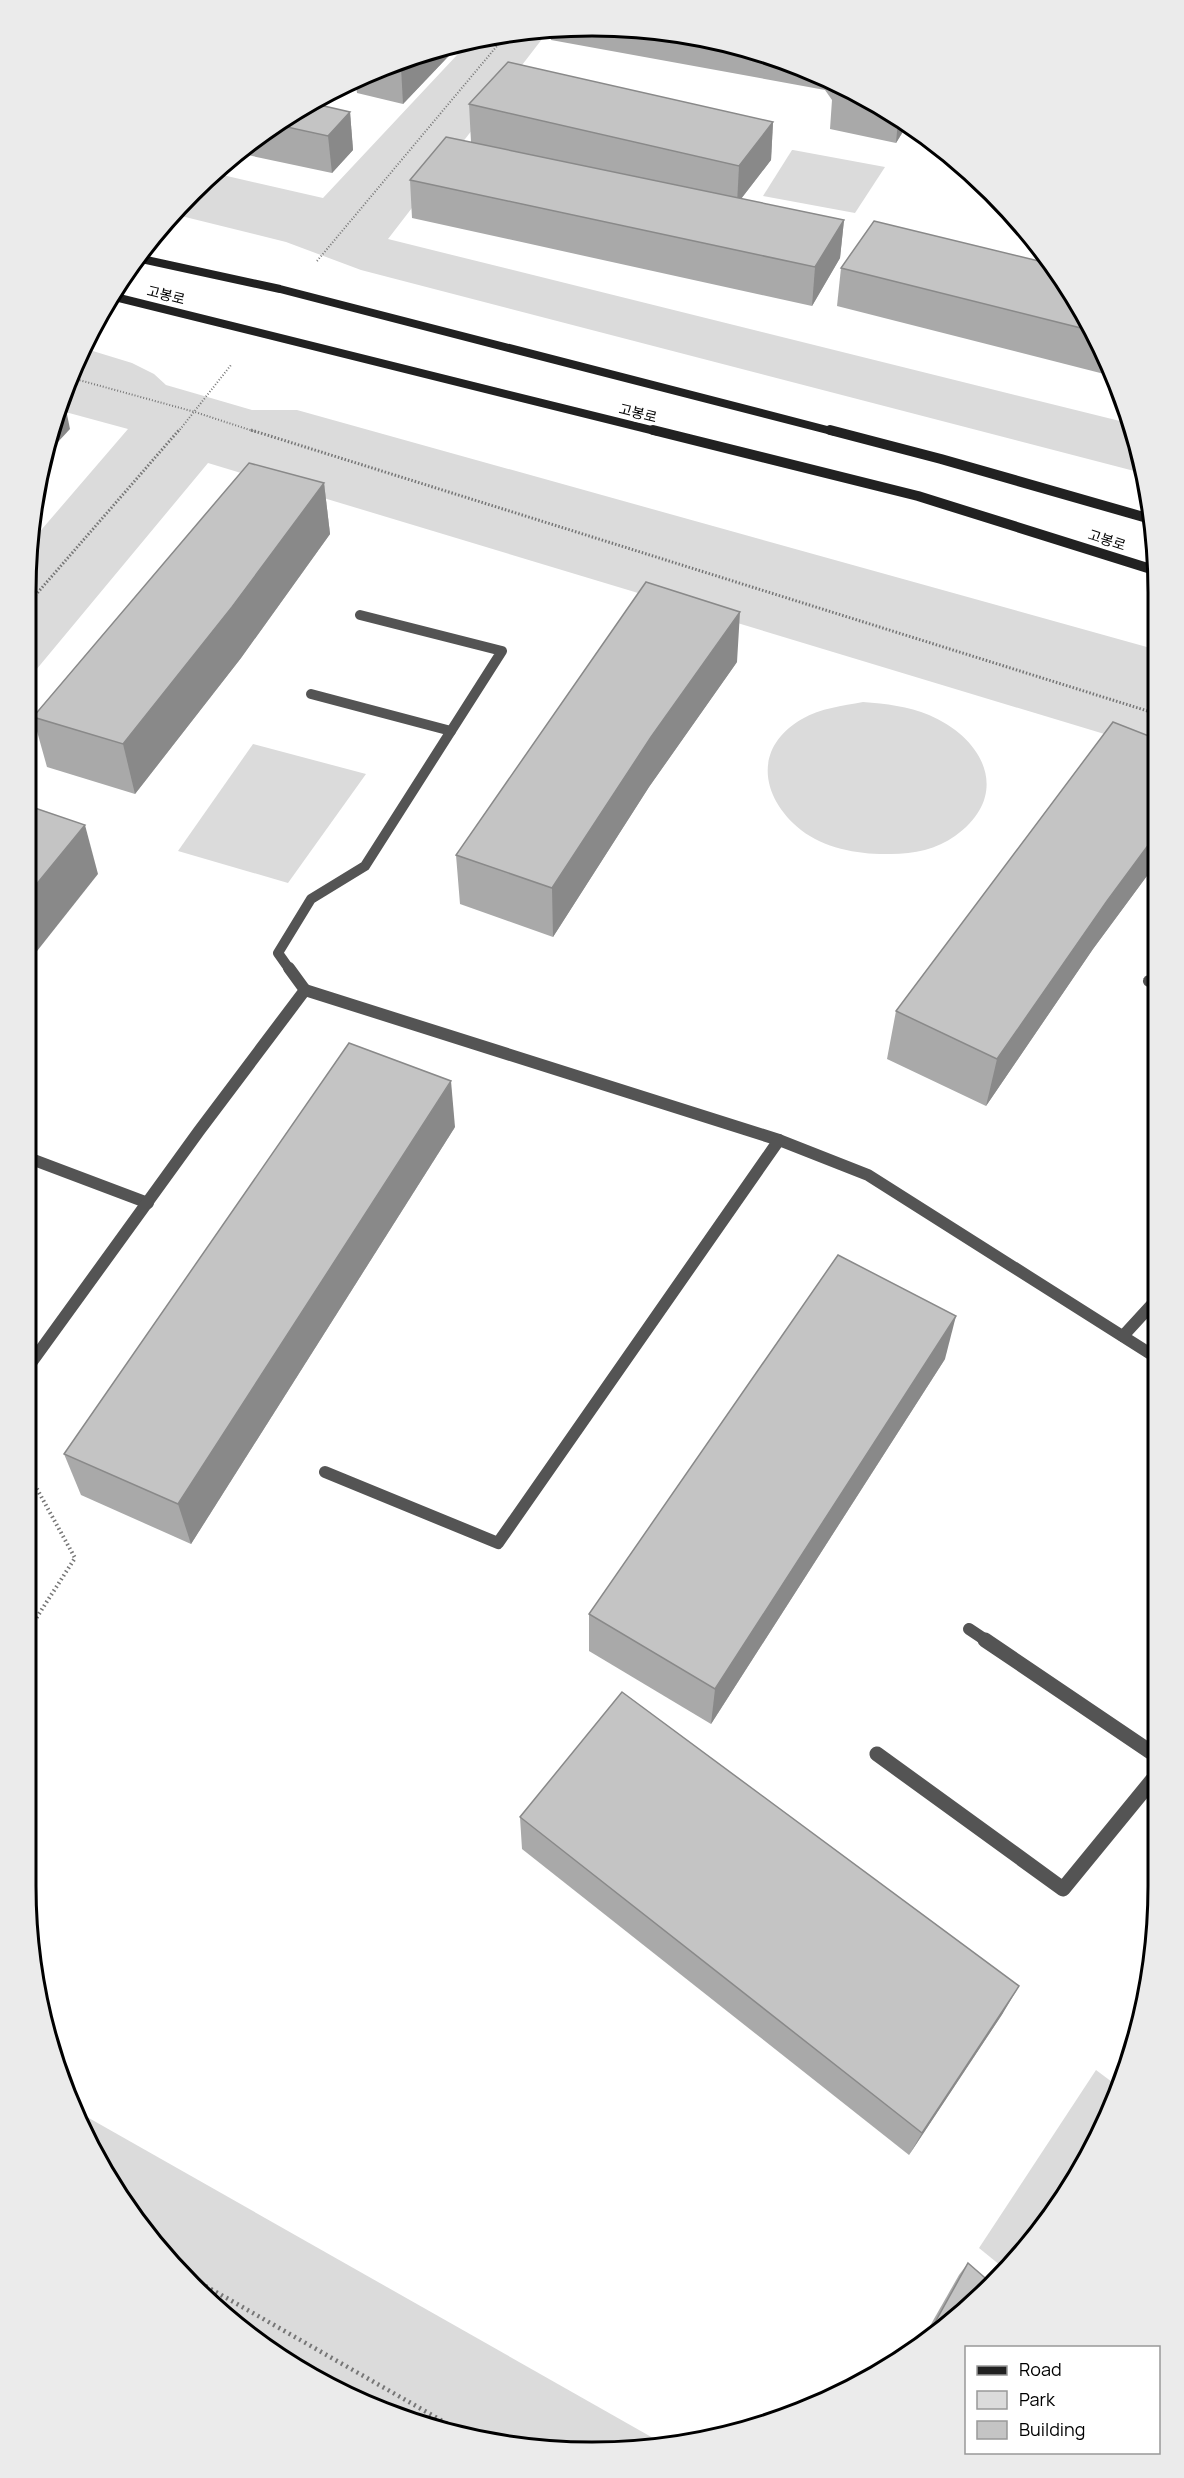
<svg xmlns="http://www.w3.org/2000/svg" width="1184" height="2478" viewBox="0 0 1184 2478" font-family="Manrope,'Noto Sans KR',sans-serif">
  <style>
    .green { fill: #dbdbdb }
    .lines { fill: none; stroke-linecap: round; stroke-linejoin: round }
    .path-far3 { stroke: #767676; stroke-width: 2; stroke-dasharray: 1 2; stroke-linecap: butt }
    .path-far2 { stroke: #767676; stroke-width: 3; stroke-dasharray: 1.5 2; stroke-linecap: butt }
    .path-far1 { stroke: #767676; stroke-width: 4; stroke-dasharray: 1.5 3; stroke-linecap: butt }
    .path { stroke: #767676; stroke-width: 4.5; stroke-dasharray: 2 4; stroke-linecap: butt }
    .service-far2 { stroke: #545454; stroke-width: 10 }
    .service-far1 { stroke: #545454; stroke-width: 12 }
    .service { stroke: #545454; stroke-width: 15 }
    .secondary-far1 { stroke: #212121; stroke-width: 8 }
    .secondary { stroke: #212121; stroke-width: 10 }
    .wall { fill: #a9a9a9 }
    .shaded-wall { fill: #898989 }
    .building { fill: #c4c4c4; stroke: #898989; stroke-width: 1.5 }
    .labels { text-anchor: middle; stroke-width: 6; stroke-linejoin: round; paint-order: stroke }
    .far-street-label { font-size: 14px; fill: #000; stroke: #fff }
    .rim { fill: none; stroke: #000; stroke-width: 3 }
  </style>
  <rect width="100%" height="100%" fill="#fff"/>
  <!-- green -->
  <g class="green">
    <polygon points="549,30 388,239 1128,423 1142,473 361,270 286,242 173,214 192,191 214,173 323,198 472,39"/>
    <polygon points="792,150 793,150 885,167 855,213 763,196"/>
    <polygon points="83,348 132,363 154,374 166,385 204,396 252,410 297,410 1154,649 1154,749 208,463 26,682 26,592 30,543 128,429 58,410 69,375"/>
    <path d="M863,702C886,704 908,706 929,715C985,739 1012,795 955,836C937,849 914,854 891,854C862,855 825,849 801,830C761,798 752,748 802,719C821,708 842,706 863,702Z"/>
    <polygon points="253,744 366,774 288,883 178,851"/>
    <polygon points="1096,2070 1120,2088 1115,2103 1018,2260 1006,2270 979,2248"/>
    <polygon points="80,2113 669,2447 481,2442 375,2409 278,2357 143,2231"/>
  </g>
  <g class="lines">
    <!-- path-far3 -->
    <g class="path-far3">
      <polyline points="317,261 507,34"/>
      <polyline points="68,377 195,412 256,432"/>
      <polyline points="178,432 231,365"/>
    </g>
    <!-- path-far2 -->
    <g class="path-far2">
      <polyline points="251,430 1154,713"/>
      <polyline points="26,606 179,430"/>
    </g>
    <!-- path-far1 -->
    <polyline class="path-far1" points="26,1469 75,1558 26,1634"/>
    <!-- path -->
    <polyline class="path" points="195,2280 474,2439"/>
    <!-- service-far2 -->
    <g class="service-far2">
      <polyline points="311,694 451,731"/>
      <polyline points="290,970 278,953 311,899 365,866 502,651 360,615"/>
    </g>
    <!-- service-far1 -->
    <g class="service-far1">
      <polyline points="1149,981 1155,984"/>
      <polyline points="305,990 779,1140 868,1175 1157,1358"/>
      <polyline points="26,1157 148,1203"/>
      <polyline points="1123,1336 1156,1300"/>
      <polyline points="26,1370 199,1131 305,990 289,968"/>
      <polyline points="325,1472 498,1543 779,1140"/>
      <polyline points="969,1629 987,1641"/>
    </g>
    <!-- service -->
    <g class="service">
      <polyline points="985,1640 1158,1757"/>
      <polyline points="877,1754 1063,1889 1158,1773"/>
    </g>
    <!-- secondary-far1 -->
    <g class="secondary-far1">
      <polyline points="137,258 280,289 835,432"/>
      <polyline points="111,296 659,432"/>
    </g>
    <!-- secondary -->
    <g class="secondary">
      <polyline points="653,430 918,496 1154,570"/>
      <polyline points="830,430 941,459 1154,520"/>
    </g>
  </g>
  <!-- wall -->
  <g class="wall">
    <polygon points="592,26 703,36 809,69 907,125 896,143 830,129 832,100 825,90 551,40 551,30"/>
    <polygon points="462,42 403,104 357,93 355,79 376,68"/>
    <polygon points="469,104 773,122 771,160 741,199 844,220 840,258 812,306 412,218 410,180 471,142"/>
    <polygon points="350,112 353,150 332,173 238,153 278,121"/>
    <polygon points="1051,264 1116,377 837,306 841,268"/>
    <polygon points="324,483 330,534 241,658 135,794 47,767 33,717"/>
    <polygon points="737,662 649,787 553,937 460,904 456,855"/>
    <polygon points="1154,738 1155,865 1093,949 986,1106 887,1059 896,1011"/>
    <polygon points="455,1127 191,1544 81,1495 64,1454"/>
    <polygon points="945,1359 711,1724 589,1651 589,1614"/>
    <polygon points="520,1817 1003,2013 909,2155 522,1849"/>
    <polygon points="968,2263 937,2336 918,2347 959,2275"/>
  </g>
  <!-- shaded-wall -->
  <g class="shaded-wall">
    <polygon points="462,42 403,104 401,67 409,59"/>
    <polygon points="350,112 353,150 332,173 328,136"/>
    <polygon points="898,120 907,125 896,143"/>
    <polygon points="773,122 771,160 737,204 739,166"/>
    <polygon points="844,220 840,258 812,306 815,267"/>
    <polygon points="63,395 70,429 44,457"/>
    <polygon points="324,483 330,534 241,658 135,794 123,744"/>
    <polygon points="740,612 737,662 649,787 553,937 552,888 651,737"/>
    <polygon points="85,825 98,874 26,965 26,897"/>
    <polygon points="1155,836 1155,865 1093,949 986,1106 997,1059 1107,901"/>
    <polygon points="451,1081 455,1127 191,1544 178,1504"/>
    <polygon points="956,1316 945,1359 711,1724 715,1689"/>
    <polygon points="26,1542 37,1565 26,1581"/>
    <polygon points="1019,1986 1003,2013 909,2155 922,2133"/>
  </g>
  <!-- building -->
  <g class="building">
    <polygon points="409,59 401,67 390,64"/>
    <polygon points="508,62 773,122 739,166 469,104"/>
    <polygon points="838,85 857,96 833,92"/>
    <polygon points="311,103 350,112 328,136 273,124 278,121"/>
    <polygon points="446,137 844,220 815,267 410,180"/>
    <polygon points="874,221 1051,264 1089,330 841,268"/>
    <polygon points="249,463 324,483 232,607 123,744 33,717"/>
    <polygon points="646,582 740,612 651,737 552,888 456,855"/>
    <polygon points="1113,722 1154,738 1155,836 1107,901 997,1059 896,1011"/>
    <polygon points="26,805 85,825 26,897"/>
    <polygon points="349,1043 451,1081 178,1504 64,1454"/>
    <polygon points="838,1255 956,1316 715,1689 589,1614"/>
    <polygon points="622,1692 1019,1986 922,2133 520,1817"/>
    <polygon points="968,2263 992,2284 937,2336 923,2344"/>
  </g>
  <g class="labels">
    <!-- far-street labels -->
    <g class="far-street-label">
      <text transform="translate(166 295) rotate(14)" y="5">고봉로</text>
      <text transform="translate(638 413) rotate(14)" y="5">고봉로</text>
      <text transform="translate(1107 540) rotate(18)" y="5">고봉로</text>
    </g>
  </g>
  <!-- crop -->
  <path d="M0 0H1184V2478H0ZM592 36H592A556 556 0 0 1 1148 592V1886A556 556 0 0 1 592 2442H592A556 556 0 0 1 36 1886V592A556 556 0 0 1 592 36Z" fill="#ebebeb" fill-rule="evenodd"/>
  <path class="rim" d="M592 36H592A556 556 0 0 1 1148 592V1886A556 556 0 0 1 592 2442H592A556 556 0 0 1 36 1886V592A556 556 0 0 1 592 36Z"/>
  <!-- legend -->
  <rect x="965" y="2346" width="195" height="108" fill="#ffffff" stroke="#999999" stroke-width="1.5"/>
  <rect x="977" y="2366" width="30" height="9" fill="#212121" stroke="#999999" stroke-width="1.5"/>
  <text x="1019" y="2376" font-size="18" fill="#000000">Road</text>
  <rect x="977" y="2391" width="30" height="18" fill="#dbdbdb" stroke="#999999" stroke-width="1.5"/>
  <text x="1019" y="2406" font-size="18" fill="#000000">Park</text>
  <rect x="977" y="2421" width="30" height="18" fill="#c4c4c4" stroke="#999999" stroke-width="1.5"/>
  <text x="1019" y="2436" font-size="18" fill="#000000">Building</text>
</svg>
